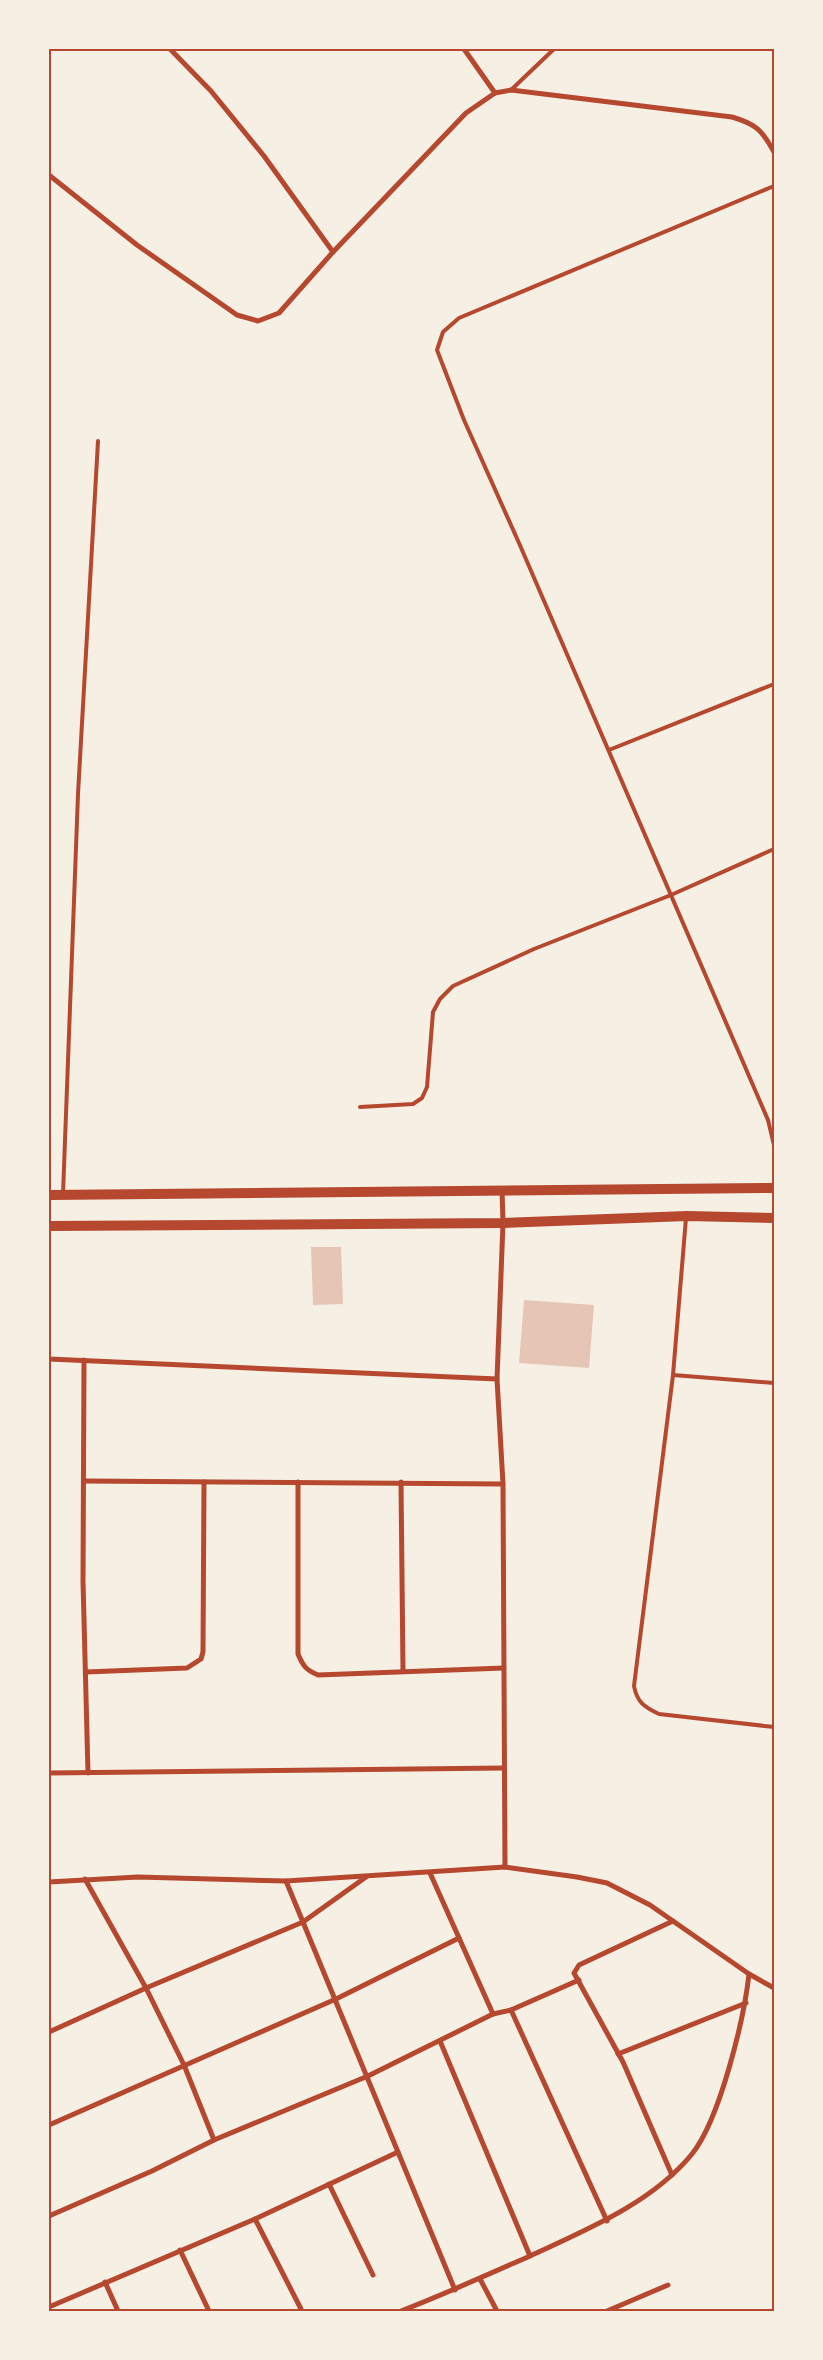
<svg xmlns="http://www.w3.org/2000/svg" width="823" height="2360" viewBox="0 0 823 2360" font-family="'PT Serif',serif">
  <style>
    .building { fill: #e6c5b7 }
    .lines { fill: none; stroke-linecap: round; stroke-linejoin: round }
    .service { stroke: #b5482f; stroke-width: 4 }
    .minor { stroke: #b5482f; stroke-width: 5 }
    .secondary { stroke: #b5482f; stroke-width: 10 }
    .neatline { fill: none; stroke: #b5482f; stroke-width: 2 }
  </style>
  <rect width="100%" height="100%" fill="#f6efe4"/>
  <!-- building -->
  <g class="building">
    <polygon points="311,1247 341,1247 343,1304 313,1305"/>
    <polygon points="524,1300 594,1305 589,1368 519,1363"/>
  </g>
  <g class="lines">
    <!-- service -->
    <g class="service">
      <polyline points="511,90 554,49"/>
      <polyline points="774,186 459,318 443,332 437,350 464,420 519,543 768,1120 774,1145"/>
      <polyline points="609,750 774,684"/>
      <polyline points="360,1107 413,1104 422,1098 427,1087 433,1012 440,999 453,986 534,949 671,895 774,849"/>
      <polyline points="63,1194 78,794 98,441"/>
      <polyline points="686,1218 673,1375 774,1383"/>
      <path d="M673,1375L634,1686C637,1702 644,1707 659,1714L774,1727"/>
    </g>
    <!-- minor -->
    <g class="minor">
      <polyline points="170,49 211,91 264,156 333,252"/>
      <polyline points="464,49 495,93"/>
      <path d="M49,175L137,245L237,315L258,321L279,313L333,252L466,113L495,93L511,90L732,117C756,124 762,130 774,152"/>
      <polyline points="502,1189 503,1223 497,1379 503,1484 505,1867"/>
      <polyline points="49,1359 497,1379"/>
      <polyline points="84,1360 83,1581 88,1773"/>
      <polyline points="84,1481 503,1484"/>
      <path d="M298,1482V1654C303,1666 306,1670 318,1675L504,1668"/>
      <polyline points="401,1482 403,1671"/>
      <polyline points="86,1672 187,1668 201,1659 203,1652 204,1482"/>
      <polyline points="49,1773 503,1768"/>
      <polyline points="430,1873 493,2014"/>
      <polyline points="85,1879 146,1988 184,2065 214,2140"/>
      <polyline points="286,1881 455,2290"/>
      <polyline points="49,1882 138,1877 286,1881 505,1867 577,1877 607,1883 650,1905 749,1974 774,1988"/>
      <polyline points="511,2010 607,2221"/>
      <polyline points="49,2032 146,1988 303,1922 366,1877"/>
      <polyline points="440,2041 530,2256"/>
      <polyline points="618,2054 746,2003"/>
      <polyline points="49,2125 336,1999 459,1938"/>
      <polyline points="672,2175 623,2062 574,1973 579,1965 673,1921"/>
      <polyline points="329,2184 373,2275"/>
      <polyline points="49,2216 152,2171 214,2140 368,2076 493,2014 511,2010 579,1980"/>
      <polyline points="255,2219 301,2309"/>
      <polyline points="180,2250 209,2311"/>
      <polyline points="480,2279 497,2311"/>
      <polyline points="105,2282 118,2311"/>
      <polyline points="49,2307 255,2219 398,2152"/>
      <path d="M401,2311C445,2294 487,2275 530,2256C586,2230 652,2203 692,2154C720,2119 744,2019 749,1974"/>
      <polyline points="607,2311 668,2285"/>
    </g>
    <!-- secondary -->
    <g class="secondary">
      <polyline points="49,1195 774,1188"/>
      <polyline points="49,1226 503,1223 687,1216 774,1218"/>
    </g>
  </g>
  <!-- border -->
  <rect width="823" height="2360" fill="none" stroke="#f6efe4" stroke-width="100"/>
  <rect x="50" y="50" width="723" height="2260" class="neatline"/>
</svg>
